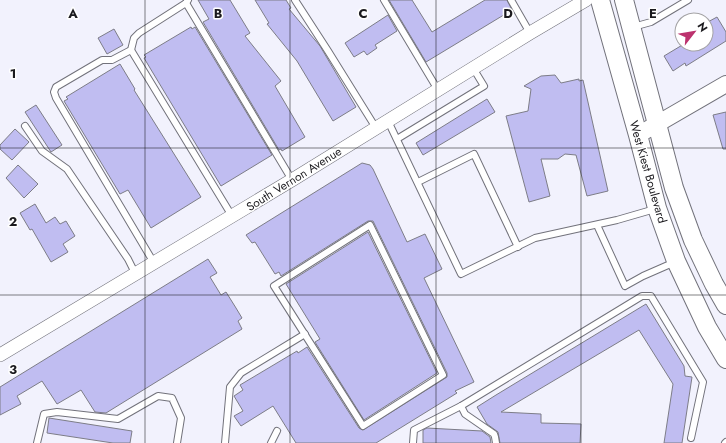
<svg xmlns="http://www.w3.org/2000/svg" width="726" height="443" viewBox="0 0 726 443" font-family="Jost,sans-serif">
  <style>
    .building { fill: #c0bdf1; stroke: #7d7d87 }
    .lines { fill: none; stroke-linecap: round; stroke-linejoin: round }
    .service-casing { stroke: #72727b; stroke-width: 8 }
    .minor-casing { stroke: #72727b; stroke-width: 14 }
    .tertiary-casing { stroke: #72727b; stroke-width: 18 }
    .secondary-casing { stroke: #72727b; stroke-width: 20 }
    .service { stroke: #fff; stroke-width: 6 }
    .minor { stroke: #fff; stroke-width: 13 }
    .tertiary { stroke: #fff; stroke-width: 16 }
    .secondary { stroke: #fff; stroke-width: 18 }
    .grid { fill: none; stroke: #1b1a1e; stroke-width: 1; stroke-opacity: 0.55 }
    .labels { text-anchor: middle; stroke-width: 3; stroke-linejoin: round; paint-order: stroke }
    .street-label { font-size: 12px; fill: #1b1a1e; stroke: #fff }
    .grid-label { font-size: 13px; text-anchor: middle; font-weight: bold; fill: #1b1a1e; stroke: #fff; stroke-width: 3; stroke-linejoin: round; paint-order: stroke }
  </style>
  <rect width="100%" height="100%" fill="#f2f2fd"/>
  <!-- building -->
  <g class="building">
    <polygon points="198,0 230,0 250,33 245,36 281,81 275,86 305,137 282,151 281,149 279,150 203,22 209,19"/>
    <polygon points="255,0 286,0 291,8 289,9 320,46 356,107 333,121 297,61 267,24 269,23"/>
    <polygon points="389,0 412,0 432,32 485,0 507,0 512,10 426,62"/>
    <polygon points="388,15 397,31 375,45 377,48 367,55 364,51 354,57 345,43"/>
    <polygon points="717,17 726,32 726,41 686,66 685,63 673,71 664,56 684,44 706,44 706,23"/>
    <polygon points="191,27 192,29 195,27 272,155 221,186 144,58 146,57 144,55"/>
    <polygon points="114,29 123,45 107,54 98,38"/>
    <polygon points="120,64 135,89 134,90 201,197 151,228 128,190 120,194 64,101 68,99 66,97"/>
    <polygon points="555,75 561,83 579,79 579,81 583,80 608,191 587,196 576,155 565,154 558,159 541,159 550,196 529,202 506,116 528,111 531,89 524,86 541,76"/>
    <polygon points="487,99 495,112 423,155 416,143"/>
    <polygon points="36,105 62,145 51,152 25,112"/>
    <polygon points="726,112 726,149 723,149 713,115"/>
    <polygon points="15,129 29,142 12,160 0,149 0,145"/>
    <polygon points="362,163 370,165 373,169 407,242 425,234 442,269 424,278 474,382 455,391 457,393 376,443 296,443 273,406 241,426 234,416 243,411 234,396 243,390 240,385 297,351 298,353 307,347 359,428 363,430 447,377 447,373 373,221 368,221 281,276 279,272 275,274 255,242 252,243 246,235"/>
    <polygon points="18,165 38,184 24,198 6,178"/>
    <polygon points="35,204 46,223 55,217 60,224 66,221 75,236 63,244 68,252 51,262 32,229 30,230 20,213"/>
    <polygon points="368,232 437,373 364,420 315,342 320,339 286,284"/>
    <polygon points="208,259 217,273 210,277 221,295 226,292 236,308 242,318 238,321 242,329 106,413 95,412 81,390 57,404 42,381 17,396 21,404 0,415 0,387"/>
    <polygon points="646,304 684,366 685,376 692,377 682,443 664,443 673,384 639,330 501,412 541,414 541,423 581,424 580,443 500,443 498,432 487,424 477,407 496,395"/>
    <polygon points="49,418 132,431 130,443 113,443 47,433"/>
    <polygon points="427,428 482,431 490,437 491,443 423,443 423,430"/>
  </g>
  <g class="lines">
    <!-- service casing -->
    <g class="service-casing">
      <g id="service">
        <polyline points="295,0 328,51 376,128"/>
        <polyline points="384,0 438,90"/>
        <polyline points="511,0 530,33"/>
        <polyline points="186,3 292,180"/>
        <polyline points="633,27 651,22 688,0"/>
        <polyline points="131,50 232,216"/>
        <polyline points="388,121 461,274 535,238 617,220 655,209"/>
        <polyline points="25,126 42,151 67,169 128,259 135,273"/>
        <polyline points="397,139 484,86 473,68"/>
        <polyline points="418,182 474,154 518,247"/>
        <polygon points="370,225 443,375 363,426 274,286"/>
        <polyline points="597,225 625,286 643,276 675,262"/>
        <polyline points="154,263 56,98 54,92 56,87 102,60 112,60 131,50 134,38 139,33 186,3 188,0"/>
        <polyline points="461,406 465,414 494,434 495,437 496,443"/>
        <polyline points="37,443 44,414 57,412 118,419 158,396 172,398 181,418 177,443"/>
        <polyline points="225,443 230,387 241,373 305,334"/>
        <polyline points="271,443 277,431"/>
        <polyline points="413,443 414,430 461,406 642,296 651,296 703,382 691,438"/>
        <polyline points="725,443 726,442"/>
      </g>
    </g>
    <!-- minor casing -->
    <g class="minor-casing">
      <polyline id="minor" points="0,355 292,180 530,33 586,0"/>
    </g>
    <!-- tertiary casing -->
    <g class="tertiary-casing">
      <polyline id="tertiary" points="638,135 726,84"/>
    </g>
    <!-- secondary casing -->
    <g class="secondary-casing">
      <g id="secondary">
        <polyline points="600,0 638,135 657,208 676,261 707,327 726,359"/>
        <polyline points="624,0 674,188 693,240 714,284 726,305"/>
      </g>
    </g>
    <!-- service -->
    <use href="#service" class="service"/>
    <!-- minor -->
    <use href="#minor" class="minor"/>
    <!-- tertiary -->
    <use href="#tertiary" class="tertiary"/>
    <!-- secondary -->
    <use href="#secondary" class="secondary"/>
  </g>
  <!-- grid -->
  <path class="grid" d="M145,0V443M290,0V443M436,0V443M581,0V443M0,148H726M0,295H726"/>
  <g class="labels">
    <!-- street labels -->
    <g class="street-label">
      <text transform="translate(648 172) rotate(74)" y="4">West Kiest Boulevard</text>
      <text transform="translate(294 179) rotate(-32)" y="4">South Vernon Avenue</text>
    </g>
  </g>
  <g class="grid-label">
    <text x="73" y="18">A</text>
    <text x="218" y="18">B</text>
    <text x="363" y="18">C</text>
    <text x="508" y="18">D</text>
    <text x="653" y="18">E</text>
    <text x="13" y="78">1</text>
    <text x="13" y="226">2</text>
    <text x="13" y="374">3</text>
  </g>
  <!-- north arrow -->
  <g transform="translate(694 32) rotate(59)"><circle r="19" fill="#ffffff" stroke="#a4a3a5"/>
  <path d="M0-3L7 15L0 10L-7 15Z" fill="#bc326e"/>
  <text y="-6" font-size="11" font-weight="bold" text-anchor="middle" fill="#1b1a1e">N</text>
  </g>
</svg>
